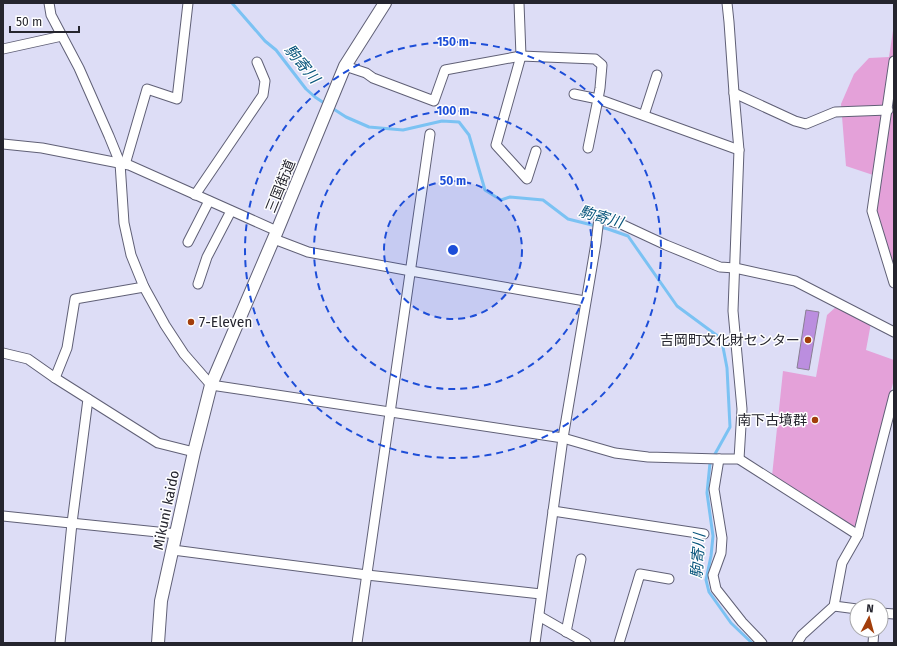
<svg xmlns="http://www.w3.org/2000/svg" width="897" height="646" viewBox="0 0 897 646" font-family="'Fira Sans','Noto Sans JP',sans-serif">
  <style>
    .green { fill: #e4a1d9 }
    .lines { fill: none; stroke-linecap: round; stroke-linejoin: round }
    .stream { stroke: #7bc2f3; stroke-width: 3 }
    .building { fill: #bb8edf; stroke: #897e93 }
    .street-casing { stroke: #606076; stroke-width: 11 }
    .secondary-casing { stroke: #606076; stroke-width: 14 }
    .street { stroke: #fff; stroke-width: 9 }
    .secondary { stroke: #fff; stroke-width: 12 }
    .ring { fill: none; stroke: #1d4ed8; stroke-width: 2; stroke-dasharray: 7 5 }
    .poi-dot { fill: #a23e0b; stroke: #fff; stroke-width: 1.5 }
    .labels { text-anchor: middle; stroke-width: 3; stroke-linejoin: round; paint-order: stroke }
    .street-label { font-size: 14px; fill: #25252e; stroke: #fff }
    .poi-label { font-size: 14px; fill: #25252e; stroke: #fff; text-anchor: end }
    .water-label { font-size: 15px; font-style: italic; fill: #07547b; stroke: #fff }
    .centre { fill: #1d4ed8; stroke: #fff; stroke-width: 2 }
    .ring-label { font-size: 12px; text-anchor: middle; font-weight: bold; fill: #1d4ed8; stroke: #fff; stroke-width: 3; stroke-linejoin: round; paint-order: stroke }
  </style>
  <rect width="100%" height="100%" fill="#ddddf6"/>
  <!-- green -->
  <g class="green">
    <polygon points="894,24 894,272 876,208 879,177 846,166 841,104 854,74 869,58 889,57"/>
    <polygon points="837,306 871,323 866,350 894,360 894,379 857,527 854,528 772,476 783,371 816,377 827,315"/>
  </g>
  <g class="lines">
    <!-- stream -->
    <g class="stream">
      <polyline points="232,3 265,41 276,50 306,89 315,97 327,105"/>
      <polyline points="332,108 346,117 369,127 403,130 442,121 459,122 469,135 485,190 501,200 510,197 543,200 568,219 608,229 628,236 677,306 719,337 723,347 727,368 730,427 710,463 707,493 713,536 711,556 706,580 709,592 731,623 752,643"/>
    </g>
  </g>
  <!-- building -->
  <polygon class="building" points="806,310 819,312 809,370 797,368"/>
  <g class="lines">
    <!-- street casing -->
    <g class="street-casing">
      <g id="street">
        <polyline points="49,3 51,15 79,68 109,136 120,163 124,223 131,255 144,287 165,325 184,354 211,385 563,438 615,453 648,457 719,459 739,459 858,535"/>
        <polyline points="519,3 521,56 496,145 527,179 536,151"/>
        <polyline points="727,3 729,22 734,93 739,150 733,311 742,409 739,459"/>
        <polyline points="3,49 62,36"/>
        <polyline points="894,61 872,211 894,283"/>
        <polyline points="345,66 366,73 373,78 434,101 445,70 521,56 595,59 602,65 600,88 598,99 739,150"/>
        <polyline points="734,93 795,121 806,124 835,112 888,110"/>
        <polyline points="574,94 598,99 588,148"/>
        <polyline points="644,115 657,75"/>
        <polyline points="3,144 42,148 129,165 277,231"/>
        <polyline points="120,163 126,161 147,89 177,99 188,3"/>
        <polyline points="195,195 263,95 265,81 257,62"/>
        <polyline points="274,239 308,252 411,271 585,301"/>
        <polyline points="188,242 209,201"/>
        <polyline points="198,284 207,257 231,211"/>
        <polyline points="3,353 28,359 55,378 158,443 194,452"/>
        <polyline points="55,378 67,348 75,299 144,287"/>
        <polyline points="719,459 714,489 722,538 721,553 713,575 716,589 742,622 762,643"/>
        <polyline points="553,511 704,534"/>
        <polyline points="3,516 177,534"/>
        <polyline points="173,550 367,575 541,594"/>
        <polyline points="834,606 857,609"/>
        <polyline points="881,613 894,614"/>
        <polyline points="539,616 586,643"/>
        <polyline points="566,632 581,559"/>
        <polyline points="60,643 72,523 88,399"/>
        <polyline points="357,643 430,134"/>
        <polyline points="535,643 563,438 596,243 599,218 621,224 666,245 720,267 735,268 795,281 894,332"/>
        <polyline points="619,643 640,574 669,579"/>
        <polyline points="797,643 802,635 834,606 842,563 858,535 894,395"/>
        <polyline points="873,643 874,630"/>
      </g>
    </g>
    <!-- secondary casing -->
    <g class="secondary-casing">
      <polyline id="secondary" points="158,643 161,601 194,452 211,385 277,231 345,66 385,3"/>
    </g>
    <!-- street -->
    <use href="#street" class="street"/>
    <!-- secondary -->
    <use href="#secondary" class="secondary"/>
  </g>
  <!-- distance rings -->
  <circle cx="453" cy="250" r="69" fill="#1d4ed8" fill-opacity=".12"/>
  <g class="ring">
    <circle cx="453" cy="250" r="69"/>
    <circle cx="453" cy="250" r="139"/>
    <circle cx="453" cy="250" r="208"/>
  </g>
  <!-- markers -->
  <g class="poi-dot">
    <circle cx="191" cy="322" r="4"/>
    <circle cx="808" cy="340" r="4"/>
    <circle cx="815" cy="420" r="4"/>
  </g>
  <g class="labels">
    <!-- street labels -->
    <g class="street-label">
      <text transform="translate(280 186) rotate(-68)" y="5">三国街道</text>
      <text transform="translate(166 510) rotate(-78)" y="5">Mikuni kaido</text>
    </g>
    <!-- poi labels -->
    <g class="poi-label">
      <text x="199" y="327" text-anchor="start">7-Eleven</text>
      <text x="800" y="345">吉岡町文化財センター</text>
      <text x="807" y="425">南下古墳群</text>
    </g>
    <!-- water labels -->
    <g class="water-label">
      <text transform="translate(302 64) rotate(50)" y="5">駒寄川</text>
      <text transform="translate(601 217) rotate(16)" y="5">駒寄川</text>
      <text transform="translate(698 556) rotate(-86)" y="5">駒寄川</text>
    </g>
  </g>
  <circle cx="453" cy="250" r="6" class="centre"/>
  <g class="ring-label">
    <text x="453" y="46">150 m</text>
    <text x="453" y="115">100 m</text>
    <text x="453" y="185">50 m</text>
  </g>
  <!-- border -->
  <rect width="897" height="646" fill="none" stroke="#25252e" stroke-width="8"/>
  <!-- north arrow -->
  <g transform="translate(869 618) rotate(6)"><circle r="19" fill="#ffffff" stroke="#a8a8ab"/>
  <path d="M0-3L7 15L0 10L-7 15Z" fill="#a23e0b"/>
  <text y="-6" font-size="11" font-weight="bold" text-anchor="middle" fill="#25252e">N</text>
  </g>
  <!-- scale -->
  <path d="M10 26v6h69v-6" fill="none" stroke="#25252e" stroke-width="2"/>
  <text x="16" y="26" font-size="12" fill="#25252e" stroke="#ffffff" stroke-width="3" paint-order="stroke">50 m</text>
</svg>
